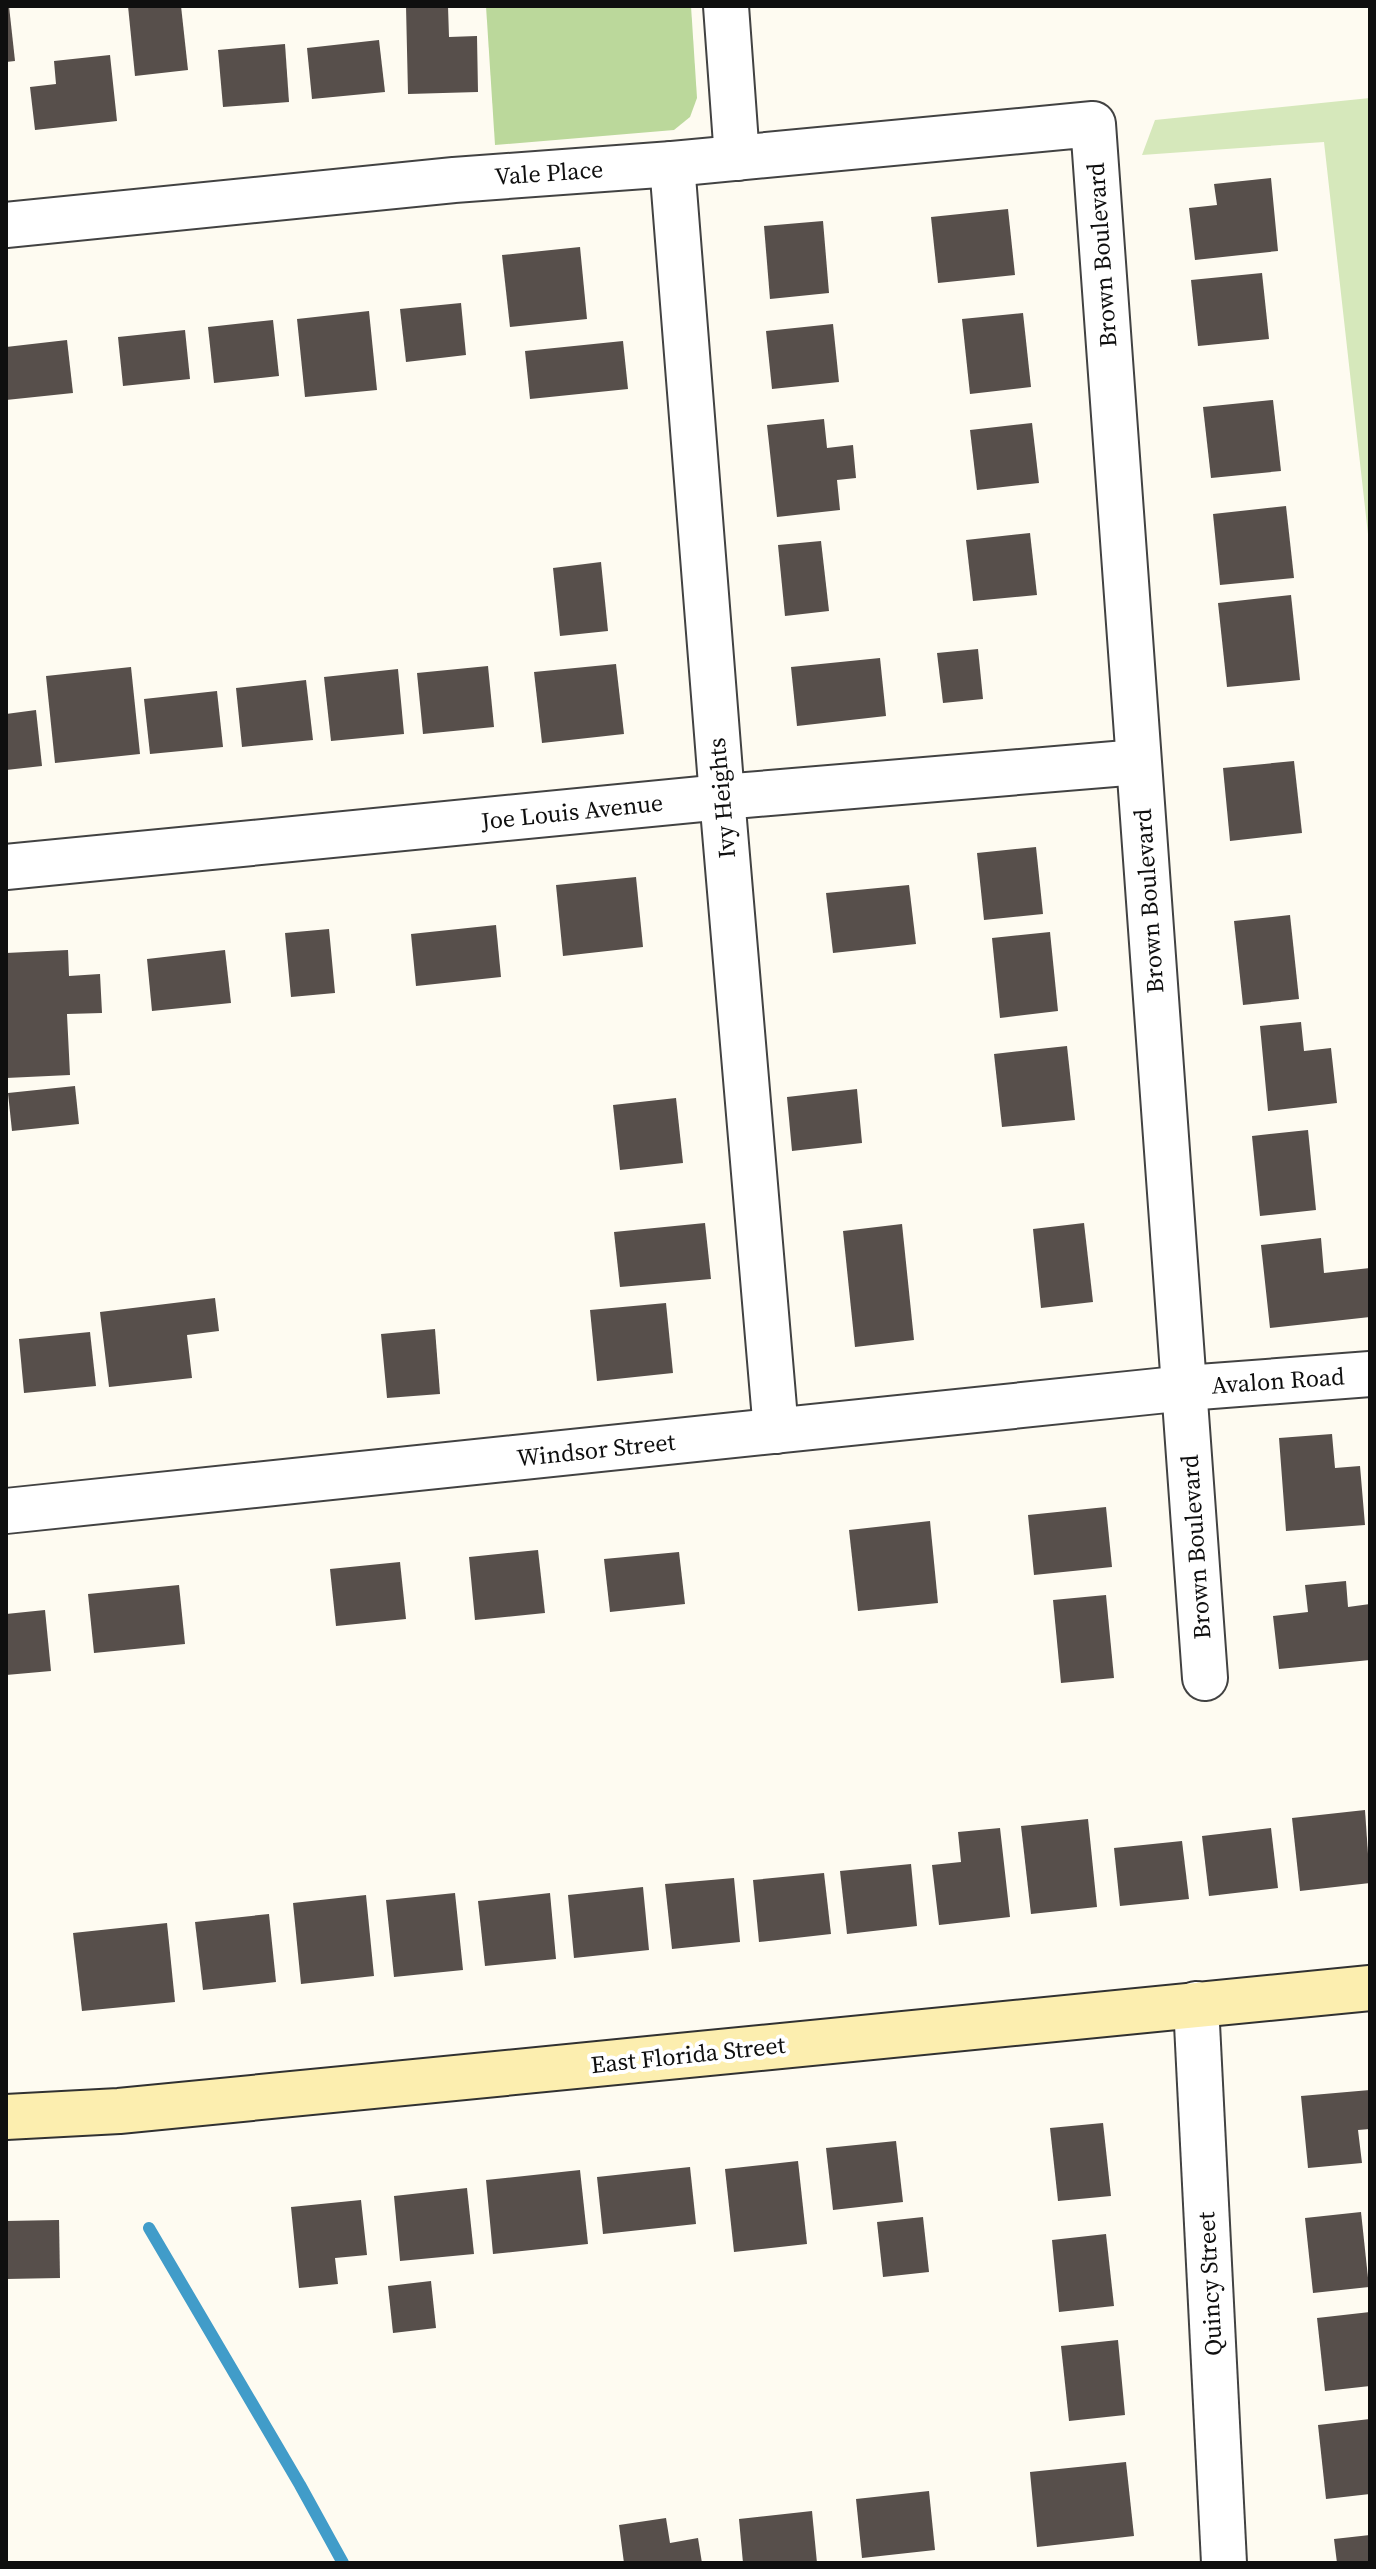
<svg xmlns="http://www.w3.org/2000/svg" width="1376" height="2569" viewBox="0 0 1376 2569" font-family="'Source Serif 4',serif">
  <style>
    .green { fill: #d6e8bb }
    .forest { fill: #bbd89b }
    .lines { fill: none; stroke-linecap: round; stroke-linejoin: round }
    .stream { stroke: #419cc9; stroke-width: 12 }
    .building { fill: #574f4b }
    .street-casing { stroke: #424242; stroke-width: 48 }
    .secondary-casing { stroke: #313131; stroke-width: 48 }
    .street { stroke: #fff; stroke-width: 44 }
    .secondary { stroke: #fceeaf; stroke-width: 44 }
    .labels { text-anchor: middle; stroke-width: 8; stroke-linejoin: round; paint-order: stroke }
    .street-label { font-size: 24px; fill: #0f0f0f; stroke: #fff }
  </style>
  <rect width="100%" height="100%" fill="#fefbf1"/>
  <!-- green -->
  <polygon class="green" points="1370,98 1370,552 1324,142 1142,155 1155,120"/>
  <!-- forest -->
  <polygon class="forest" points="486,6 691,6 697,98 690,117 674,130 495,145"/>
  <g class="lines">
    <!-- stream -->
    <polyline class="stream" points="149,2228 300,2485 343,2563"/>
  </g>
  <!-- building -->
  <g class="building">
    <polygon points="6,6 9,6 15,61 6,62"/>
    <polygon points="128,6 181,6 188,70 135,76"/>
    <polygon points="406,6 448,6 449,37 477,36 478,92 408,94"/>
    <polygon points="379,40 385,92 312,99 307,48"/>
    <polygon points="285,44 289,102 223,107 218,50"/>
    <polygon points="110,55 117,121 35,130 30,87 56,84 54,61"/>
    <polygon points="1271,178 1278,251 1195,260 1189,208 1217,205 1214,184"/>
    <polygon points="1008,209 1015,275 938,283 931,217"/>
    <polygon points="823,221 829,293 770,299 764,226"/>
    <polygon points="580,247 587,319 510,327 502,255"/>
    <polygon points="1262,273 1269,339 1198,346 1191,280"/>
    <polygon points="461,303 466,355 406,362 400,309"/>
    <polygon points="369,311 377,390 305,397 297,319"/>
    <polygon points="1023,313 1031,387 970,394 962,319"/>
    <polygon points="273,320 279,376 214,383 208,327"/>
    <polygon points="833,324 839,382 772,389 766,331"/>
    <polygon points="185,330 190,379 123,386 118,337"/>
    <polygon points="67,340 73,393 6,400 6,347"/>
    <polygon points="623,341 628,389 530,399 525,351"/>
    <polygon points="1273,400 1281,471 1211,478 1203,407"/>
    <polygon points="824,419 827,448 853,445 856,478 837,480 840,510 777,517 767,425"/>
    <polygon points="1032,423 1039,483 977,490 970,430"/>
    <polygon points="1286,506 1294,578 1220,585 1213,514"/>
    <polygon points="1030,533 1037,595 973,601 966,540"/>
    <polygon points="821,541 829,611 785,616 778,545"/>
    <polygon points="601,562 608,631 560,636 553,568"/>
    <polygon points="1291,595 1300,680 1227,687 1218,603"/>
    <polygon points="978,649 983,699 943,703 937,653"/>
    <polygon points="880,658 886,716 797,726 791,667"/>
    <polygon points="616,664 624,734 542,743 534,672"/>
    <polygon points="488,666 494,727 423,734 417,673"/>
    <polygon points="131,667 140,754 55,763 46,676"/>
    <polygon points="398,669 404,734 331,741 324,677"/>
    <polygon points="306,680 313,740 242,747 236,688"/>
    <polygon points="217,691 223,747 150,754 144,699"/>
    <polygon points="36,710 42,766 6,770 6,714"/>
    <polygon points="1294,761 1302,833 1230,841 1223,768"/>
    <polygon points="1036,847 1043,914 984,920 977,853"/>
    <polygon points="636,877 643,947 563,956 556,885"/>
    <polygon points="909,885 916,944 833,953 826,893"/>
    <polygon points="1290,915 1299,999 1243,1005 1234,921"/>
    <polygon points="496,925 501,977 416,986 411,934"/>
    <polygon points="329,929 335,993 291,997 285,933"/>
    <polygon points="1050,932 1058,1011 1000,1018 992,938"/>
    <polygon points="68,950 69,976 100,974 102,1013 67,1014 70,1075 6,1078 6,953"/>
    <polygon points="225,950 231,1003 152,1011 147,959"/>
    <polygon points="1301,1022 1304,1051 1331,1048 1337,1103 1268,1111 1260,1026"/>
    <polygon points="1067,1046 1075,1120 1002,1127 994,1054"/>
    <polygon points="75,1086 79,1124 12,1131 8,1093"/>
    <polygon points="857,1089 862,1143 792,1151 787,1097"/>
    <polygon points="676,1098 683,1163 620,1170 613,1105"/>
    <polygon points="1308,1130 1316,1210 1260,1216 1252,1136"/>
    <polygon points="705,1223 711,1279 620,1287 614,1232"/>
    <polygon points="1084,1223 1093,1302 1041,1308 1033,1229"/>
    <polygon points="902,1224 914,1340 855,1347 843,1231"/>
    <polygon points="1321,1238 1324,1273 1370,1268 1370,1317 1270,1328 1261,1245"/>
    <polygon points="215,1298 219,1331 187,1335 192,1378 109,1387 100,1312"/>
    <polygon points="666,1303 673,1373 597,1381 590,1310"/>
    <polygon points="435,1329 440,1394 387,1398 381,1334"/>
    <polygon points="90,1332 96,1386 24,1393 19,1339"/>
    <polygon points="1332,1434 1335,1468 1360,1466 1365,1525 1286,1531 1279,1438"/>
    <polygon points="1106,1507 1112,1567 1034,1575 1028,1515"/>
    <polygon points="930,1521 938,1603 858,1611 849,1530"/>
    <polygon points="538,1550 545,1613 475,1620 469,1557"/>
    <polygon points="679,1552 685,1604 610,1612 604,1559"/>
    <polygon points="400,1562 406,1619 336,1626 330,1569"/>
    <polygon points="1346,1581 1348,1607 1370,1604 1370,1660 1279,1669 1273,1616 1308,1612 1305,1585"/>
    <polygon points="179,1585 185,1644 94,1653 88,1594"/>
    <polygon points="1106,1595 1114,1678 1061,1683 1053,1600"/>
    <polygon points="45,1610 51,1671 6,1675 6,1614"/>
    <polygon points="1365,1810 1370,1883 1300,1891 1292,1818"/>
    <polygon points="1088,1819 1097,1907 1031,1914 1021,1826"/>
    <polygon points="1000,1828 1010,1917 939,1925 932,1865 961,1862 958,1832"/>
    <polygon points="1271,1828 1278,1888 1209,1896 1202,1836"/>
    <polygon points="1182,1841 1189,1899 1120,1906 1114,1848"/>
    <polygon points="911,1864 917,1926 847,1934 840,1871"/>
    <polygon points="824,1873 831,1934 759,1942 753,1880"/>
    <polygon points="734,1878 740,1942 672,1949 665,1884"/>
    <polygon points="643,1887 649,1950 574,1958 568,1895"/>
    <polygon points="455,1893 463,1970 394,1977 386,1900"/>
    <polygon points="550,1893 556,1959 485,1966 478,1901"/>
    <polygon points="366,1895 374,1976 301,1984 293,1903"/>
    <polygon points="269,1914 276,1982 203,1990 195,1922"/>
    <polygon points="167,1923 175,2002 82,2011 73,1933"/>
    <polygon points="1370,2090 1370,2129 1358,2130 1362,2163 1308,2168 1301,2096"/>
    <polygon points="1103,2123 1111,2196 1058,2201 1050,2128"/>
    <polygon points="896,2141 903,2202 833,2210 826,2148"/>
    <polygon points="798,2161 807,2244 734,2252 725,2169"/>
    <polygon points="690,2167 696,2224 603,2234 597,2177"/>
    <polygon points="580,2170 588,2244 493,2254 486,2180"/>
    <polygon points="467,2188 474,2254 400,2261 394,2196"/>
    <polygon points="361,2200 367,2255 335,2258 338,2284 299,2288 291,2207"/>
    <polygon points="1361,2212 1369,2287 1313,2293 1305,2218"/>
    <polygon points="923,2217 929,2272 883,2277 877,2222"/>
    <polygon points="59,2220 60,2278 6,2279 6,2221"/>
    <polygon points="1106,2234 1114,2306 1059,2312 1052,2240"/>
    <polygon points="431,2281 436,2328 393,2333 388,2286"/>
    <polygon points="1370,2312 1370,2386 1325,2391 1317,2318"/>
    <polygon points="1118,2340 1125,2415 1069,2421 1061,2346"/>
    <polygon points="1370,2419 1370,2494 1326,2499 1318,2425"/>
    <polygon points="1126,2462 1134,2536 1037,2547 1030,2472"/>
    <polygon points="929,2491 935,2550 862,2558 856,2499"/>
    <polygon points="812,2511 817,2563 743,2563 739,2519"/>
    <polygon points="666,2518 670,2543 698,2538 702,2563 624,2563 619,2525"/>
    <polygon points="1370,2535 1370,2563 1337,2563 1334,2539"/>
  </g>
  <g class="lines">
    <!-- street casing -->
    <g class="street-casing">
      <g id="street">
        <polyline points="726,6 737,158"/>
        <polyline points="672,164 722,797 776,1431"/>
        <polyline points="6,225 454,180 672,164 1093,124 1205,1678"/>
        <polyline points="6,867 722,797 1138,762"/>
        <polyline points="6,1511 1186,1388 1370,1374"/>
        <polyline points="1196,2004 1224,2563"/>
      </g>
    </g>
    <!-- secondary casing -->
    <g class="secondary-casing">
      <polyline id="secondary" points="6,2117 119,2111 1370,1988"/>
    </g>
    <!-- street -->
    <use href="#street" class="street"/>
    <!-- secondary -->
    <use href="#secondary" class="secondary"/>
  </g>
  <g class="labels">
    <!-- street labels -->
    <g class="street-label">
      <text transform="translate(549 173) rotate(-4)" y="8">Vale Place</text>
      <text transform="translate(1102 255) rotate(-94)" y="8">Brown Boulevard</text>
      <text transform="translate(722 798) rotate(-95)" y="8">Ivy Heights</text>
      <text transform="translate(572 812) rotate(-6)" y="8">Joe Louis Avenue</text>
      <text transform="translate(1149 901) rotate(-94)" y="8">Brown Boulevard</text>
      <text transform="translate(1278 1381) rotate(-4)" y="8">Avalon Road</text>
      <text transform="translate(596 1450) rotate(-6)" y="8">Windsor Street</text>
      <text transform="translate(1196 1547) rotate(-94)" y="8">Brown Boulevard</text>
      <text transform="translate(688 2055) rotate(-6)" y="8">East Florida Street</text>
      <text transform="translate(1210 2284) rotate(-93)" y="8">Quincy Street</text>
    </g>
  </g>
  <!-- border -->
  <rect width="1376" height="2569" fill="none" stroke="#0f0f0f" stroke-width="16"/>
</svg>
